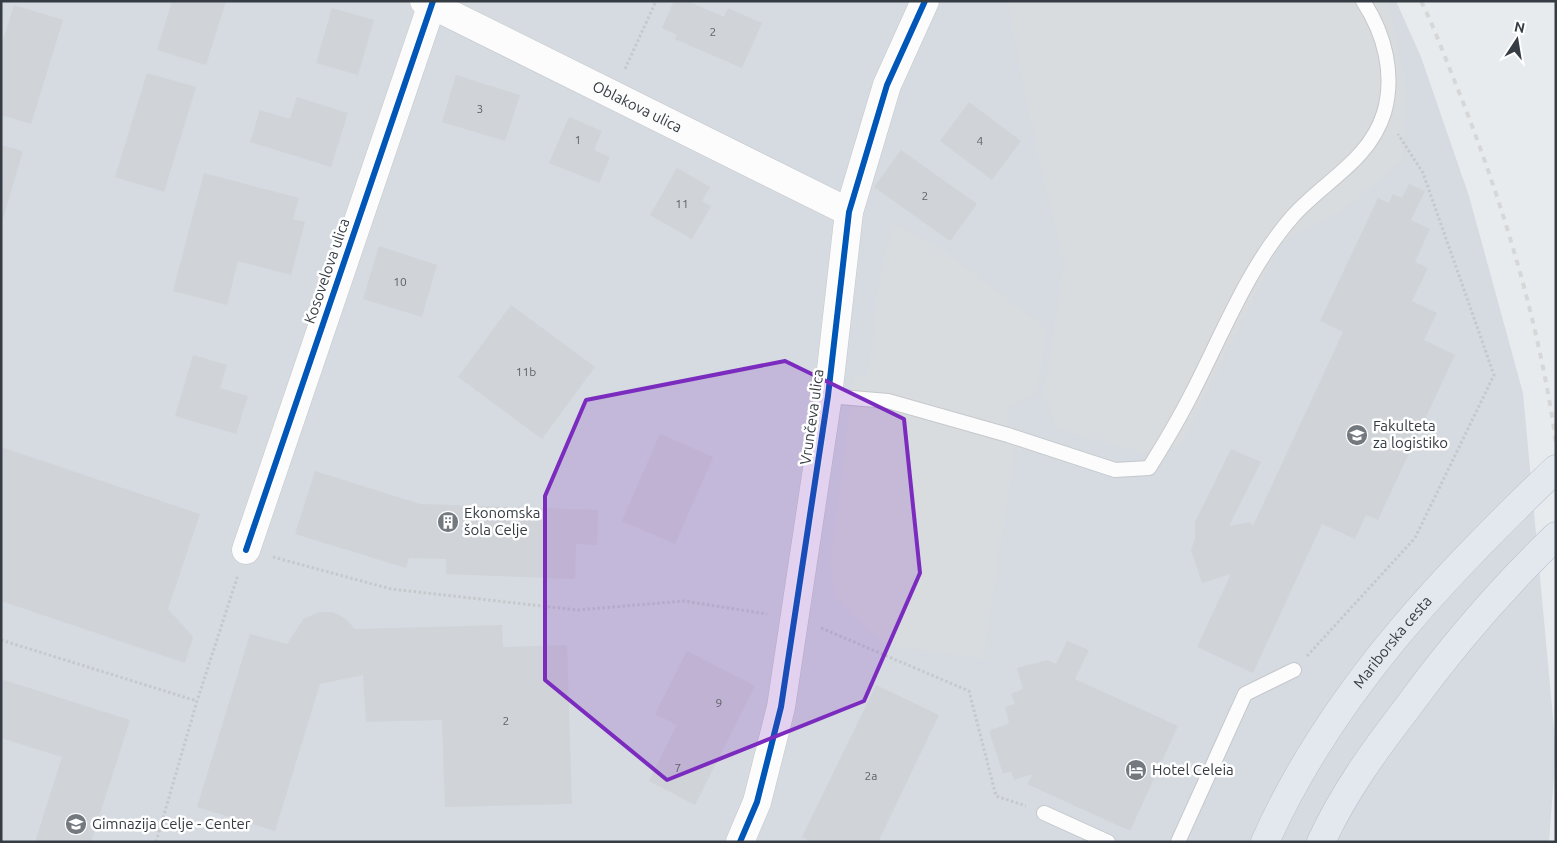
<svg xmlns="http://www.w3.org/2000/svg" width="1557" height="843" viewBox="0 0 1557 843" font-family="Ubuntu,sans-serif">
  <style>
    .residential { fill: #d5dbe1 }
    .parking { fill: #d9dcdf }
    .building { fill: #d0d4d8 }
    .lines { fill: none; stroke-linecap: round; stroke-linejoin: round }
    .lane-casing { stroke: #c5c8cc; stroke-width: 16 }
    .street-casing { stroke: #c5c8cc; stroke-width: 29 }
    .primary-casing { stroke: #b6c1cf; stroke-width: 29 }
    .path { stroke: #c6c9cc; stroke-width: 3; stroke-dasharray: 2.5 2.5; stroke-linecap: butt }
    .lane { stroke: #fcfcfc; stroke-width: 14 }
    .street { stroke: #fcfcfc; stroke-width: 28 }
    .primary { stroke: #e3e8ef; stroke-width: 28 }
    .rail { stroke: #d7d7d8; stroke-width: 4; stroke-dasharray: 6 6; stroke-linecap: butt }
    .cycleway-casing { stroke: #fff; stroke-width: 9 }
    .cycleway { stroke: #0057b8; stroke-width: 6 }
    .marked { fill: #7b2cbf; fill-opacity: 0.2; stroke: #7b2cbf; stroke-width: 4; stroke-linejoin: round }
    .labels { text-anchor: middle; stroke-width: 5; stroke-linejoin: round; paint-order: stroke }
    .number-label { font-size: 12px; fill: #5c6369 }
    .street-label { font-size: 15px; fill: #353c43; stroke: #fff }
    .poi-label { font-size: 15px; fill: #353c43; stroke: #fff; text-anchor: start }
  </style>
  <rect width="100%" height="100%" fill="#e8ebee"/>
  <!-- residential -->
  <polygon class="residential" points="1,1 1396,1 1421,57 1469,196 1523,393 1556,750 1549,842 1,842"/>
  <!-- parking -->
  <g class="parking">
    <polygon points="1008,1 1388,1 1406,91 1402,161 1339,213 1281,243 1181,445 1145,453 1057,429 1044,393 1064,264 1028,110"/>
    <polygon points="892,223 948,254 1047,329 1037,392 1007,408 1008,424 1018,430 983,659 885,645 836,599 830,566 855,373 868,378 877,295"/>
  </g>
  <!-- building -->
  <g class="building">
    <polygon points="172,1 226,1 206,65 157,50"/>
    <polygon points="674,1 687,1 724,17 728,8 762,23 742,68 675,39 677,35 662,28"/>
    <polygon points="14,5 63,20 31,124 1,115 1,46"/>
    <polygon points="332,8 374,20 358,75 316,63"/>
    <polygon points="147,73 196,87 164,192 115,177"/>
    <polygon points="456,75 520,95 505,141 442,122"/>
    <polygon points="297,97 348,113 331,167 250,142 260,110 290,119"/>
    <polygon points="969,102 1021,141 992,180 940,141"/>
    <polygon points="569,117 602,131 594,150 610,157 599,183 549,163"/>
    <polygon points="1,145 23,151 2,222 1,222"/>
    <polygon points="901,150 977,204 950,241 874,187"/>
    <polygon points="677,168 710,187 702,201 711,206 692,239 650,215"/>
    <polygon points="204,173 299,198 293,219 305,222 291,275 238,261 227,305 173,291"/>
    <polygon points="1409,184 1425,191 1411,220 1430,229 1415,262 1428,268 1412,301 1437,313 1424,340 1455,355 1378,520 1366,515 1355,539 1322,524 1253,673 1197,647 1231,574 1202,583 1191,550 1195,539 1195,522 1231,449 1261,462 1229,526 1250,522 1253,526 1343,332 1320,321 1378,198 1389,203 1393,194 1402,198"/>
    <polygon points="379,246 437,265 422,317 363,299"/>
    <polygon points="511,305 595,367 542,439 458,377"/>
    <polygon points="193,355 227,365 220,388 248,396 236,434 175,416"/>
    <polygon points="660,434 713,457 675,544 622,521"/>
    <polygon points="1,447 200,514 168,609 193,637 185,663 1,601"/>
    <polygon points="315,471 420,504 598,510 597,545 576,544 575,579 446,574 446,559 409,558 406,568 295,534"/>
    <polygon points="319,612 332,612 345,618 355,629 502,625 503,647 567,645 572,804 445,807 442,720 366,722 363,675 320,684 275,831 197,807 250,634 287,644 303,619"/>
    <polygon points="1067,641 1089,650 1075,679 1178,726 1130,831 1027,784 1033,774 1014,780 1011,771 1003,774 989,731 1009,723 1005,707 1015,704 1011,694 1023,689 1017,668 1047,660 1056,664"/>
    <polygon points="687,651 755,686 695,805 649,781 677,725 655,714"/>
    <polygon points="1,679 130,720 91,842 35,842 62,757 1,738"/>
    <polygon points="876,685 939,715 878,842 812,842 802,837"/>
  </g>
  <g class="lines">
    <!-- lane casing -->
    <g class="lane-casing">
      <g id="lane">
        <path d="M828,396L888,401L1008,435L1115,470L1149,468C1164,444 1179,419 1192,393C1223,333 1248,267 1293,216C1324,181 1369,161 1384,113C1395,75 1385,34 1363,1"/>
        <polyline points="1044,813 1108,842"/>
        <polyline points="1178,842 1245,694 1294,670"/>
      </g>
    </g>
    <!-- street casing -->
    <g class="street-casing">
      <g id="street">
        <path id="s1" d="M424,1L849,212"/>
        <polyline points="246,550 433,1"/>
        <polyline points="740,842 757,802 781,707 828,396 849,212 887,85 925,1"/>
      </g>
    </g>
    <!-- primary casing -->
    <g class="primary-casing">
      <g id="primary">
        <path id="s2" d="M1265,842C1330,696 1441,578 1556,469"/>
        <path d="M1321,842C1344,792 1374,751 1407,708C1452,646 1501,589 1556,536"/>
      </g>
    </g>
    <!-- path -->
    <g class="path">
      <polyline points="625,69 656,1"/>
      <polyline points="273,557 391,589 577,610 684,601 767,614"/>
      <polyline points="821,628 969,691 996,796 1026,806"/>
      <polyline points="1,640 197,701"/>
      <polyline points="1307,656 1415,538 1494,375 1423,173 1398,134"/>
      <polyline points="156,842 197,701 238,575"/>
    </g>
    <!-- lane -->
    <use href="#lane" class="lane"/>
    <!-- street -->
    <use href="#street" class="street"/>
    <!-- primary -->
    <use href="#primary" class="primary"/>
    <!-- rail -->
    <path class="rail" d="M1421,1C1434,27 1444,55 1455,82C1501,197 1539,320 1556,443"/>
    <!-- cycleway casing -->
    <g class="cycleway-casing">
      <g id="cycleway">
        <polyline points="246,550 433,1"/>
        <polyline points="740,842 757,802 781,707 828,396 849,212 887,85 925,1"/>
      </g>
    </g>
    <!-- cycleway -->
    <use href="#cycleway" class="cycleway"/>
  </g>
  <!-- marked area -->
  <path class="marked" d="M785,361L904,419L920,573L864,701L667,780L545,680V496L586,400Z"/>
  <!-- icons -->
  <defs>
    <g id="university-disc" transform="scale(1.125)"><circle r="9.5" fill="#74797f" stroke="#fff"/><path d="M0-5L7-2L0 1L-7-2ZM-4 1L0 2.5L4 1V4Q0 6-4 4Z" fill="#fff"/></g>
    <g id="building-disc" transform="scale(1.125)"><circle r="9.5" fill="#74797f" stroke="#fff"/><path d="M-4-6H4V6H1V3H-1V6H-4ZM-2.5-4.3h1.7v1.8h-1.7ZM.8-4.3h1.7v1.8H.8ZM-2.5-1h1.7V.8h-1.7ZM.8-1h1.7V.8H.8Z" fill="#fff"/></g>
    <g id="hotel-disc" transform="scale(1.125)"><circle r="9.5" fill="#74797f" stroke="#fff"/><path d="M-6-4.5h1.5V1H6V5H4.5V3h-9V5H-6ZM-4 0a1.8 1.8 0 1 1 3.6 0ZM.5 0V-2.5h3Q6-2.5 6 0Z" fill="#fff"/></g>
    <g id="school-disc" transform="scale(1.125)"><circle r="9.5" fill="#74797f" stroke="#fff"/><path d="M0-5L7-2L0 1L-7-2ZM-4 1L0 2.5L4 1V4Q0 6-4 4Z" fill="#fff"/></g>
  </defs>
  <g fill-rule="evenodd">
    <use href="#university-disc" x="1357" y="435"/>
    <use href="#building-disc" x="448" y="522"/>
    <use href="#hotel-disc" x="1136" y="770"/>
    <use href="#school-disc" x="76" y="824"/>
  </g>
  <g class="labels">
    <!-- number labels -->
    <g class="number-label">
      <text x="713" y="36">2</text>
      <text x="480" y="113">3</text>
      <text x="578" y="144">1</text>
      <text x="980" y="145">4</text>
      <text x="925" y="200">2</text>
      <text x="682" y="208">11</text>
      <text x="400" y="286">10</text>
      <text x="526" y="376">11b</text>
      <text x="719" y="707">9</text>
      <text x="506" y="725">2</text>
      <text x="678" y="772">7</text>
      <text x="871" y="780">2a</text>
    </g>
    <!-- street labels -->
    <g class="street-label">
      <text dy="5" stroke="none"><textPath href="#s1" startOffset="238">Oblakova ulica</textPath></text>
      <text transform="translate(327 271) rotate(-71)" y="5">Kosovelova ulica</text>
      <text transform="translate(812 417) rotate(-82)" y="5">Vrunčeva ulica</text>
      <text dy="5" stroke="none"><textPath href="#s2" startOffset="238">Mariborska cesta</textPath></text>
    </g>
    <!-- poi labels -->
    <g class="poi-label">
      <text x="1373" y="431">Fakulteta<tspan x="1373" dy="17">za logistiko</tspan></text>
      <text x="464" y="518">Ekonomska<tspan x="464" dy="17">šola Celje</tspan></text>
      <text x="1152" y="775">Hotel Celeia</text>
      <text x="92" y="829">Gimnazija Celje - Center</text>
    </g>
  </g>
  <!-- border -->
  <rect width="1557" height="843" fill="none" stroke="#353c43" stroke-width="5"/>
  <!-- north arrow -->
  <g transform="translate(1517 40) rotate(12)" stroke="#ffffff" stroke-width="4" paint-order="stroke">
  <path d="M0-4L9 19L0 12L-9 19Z" fill="#353c43"/>
  <text y="-8" font-size="14" font-weight="bold" text-anchor="middle" fill="#353c43">N</text>
  </g>
</svg>
